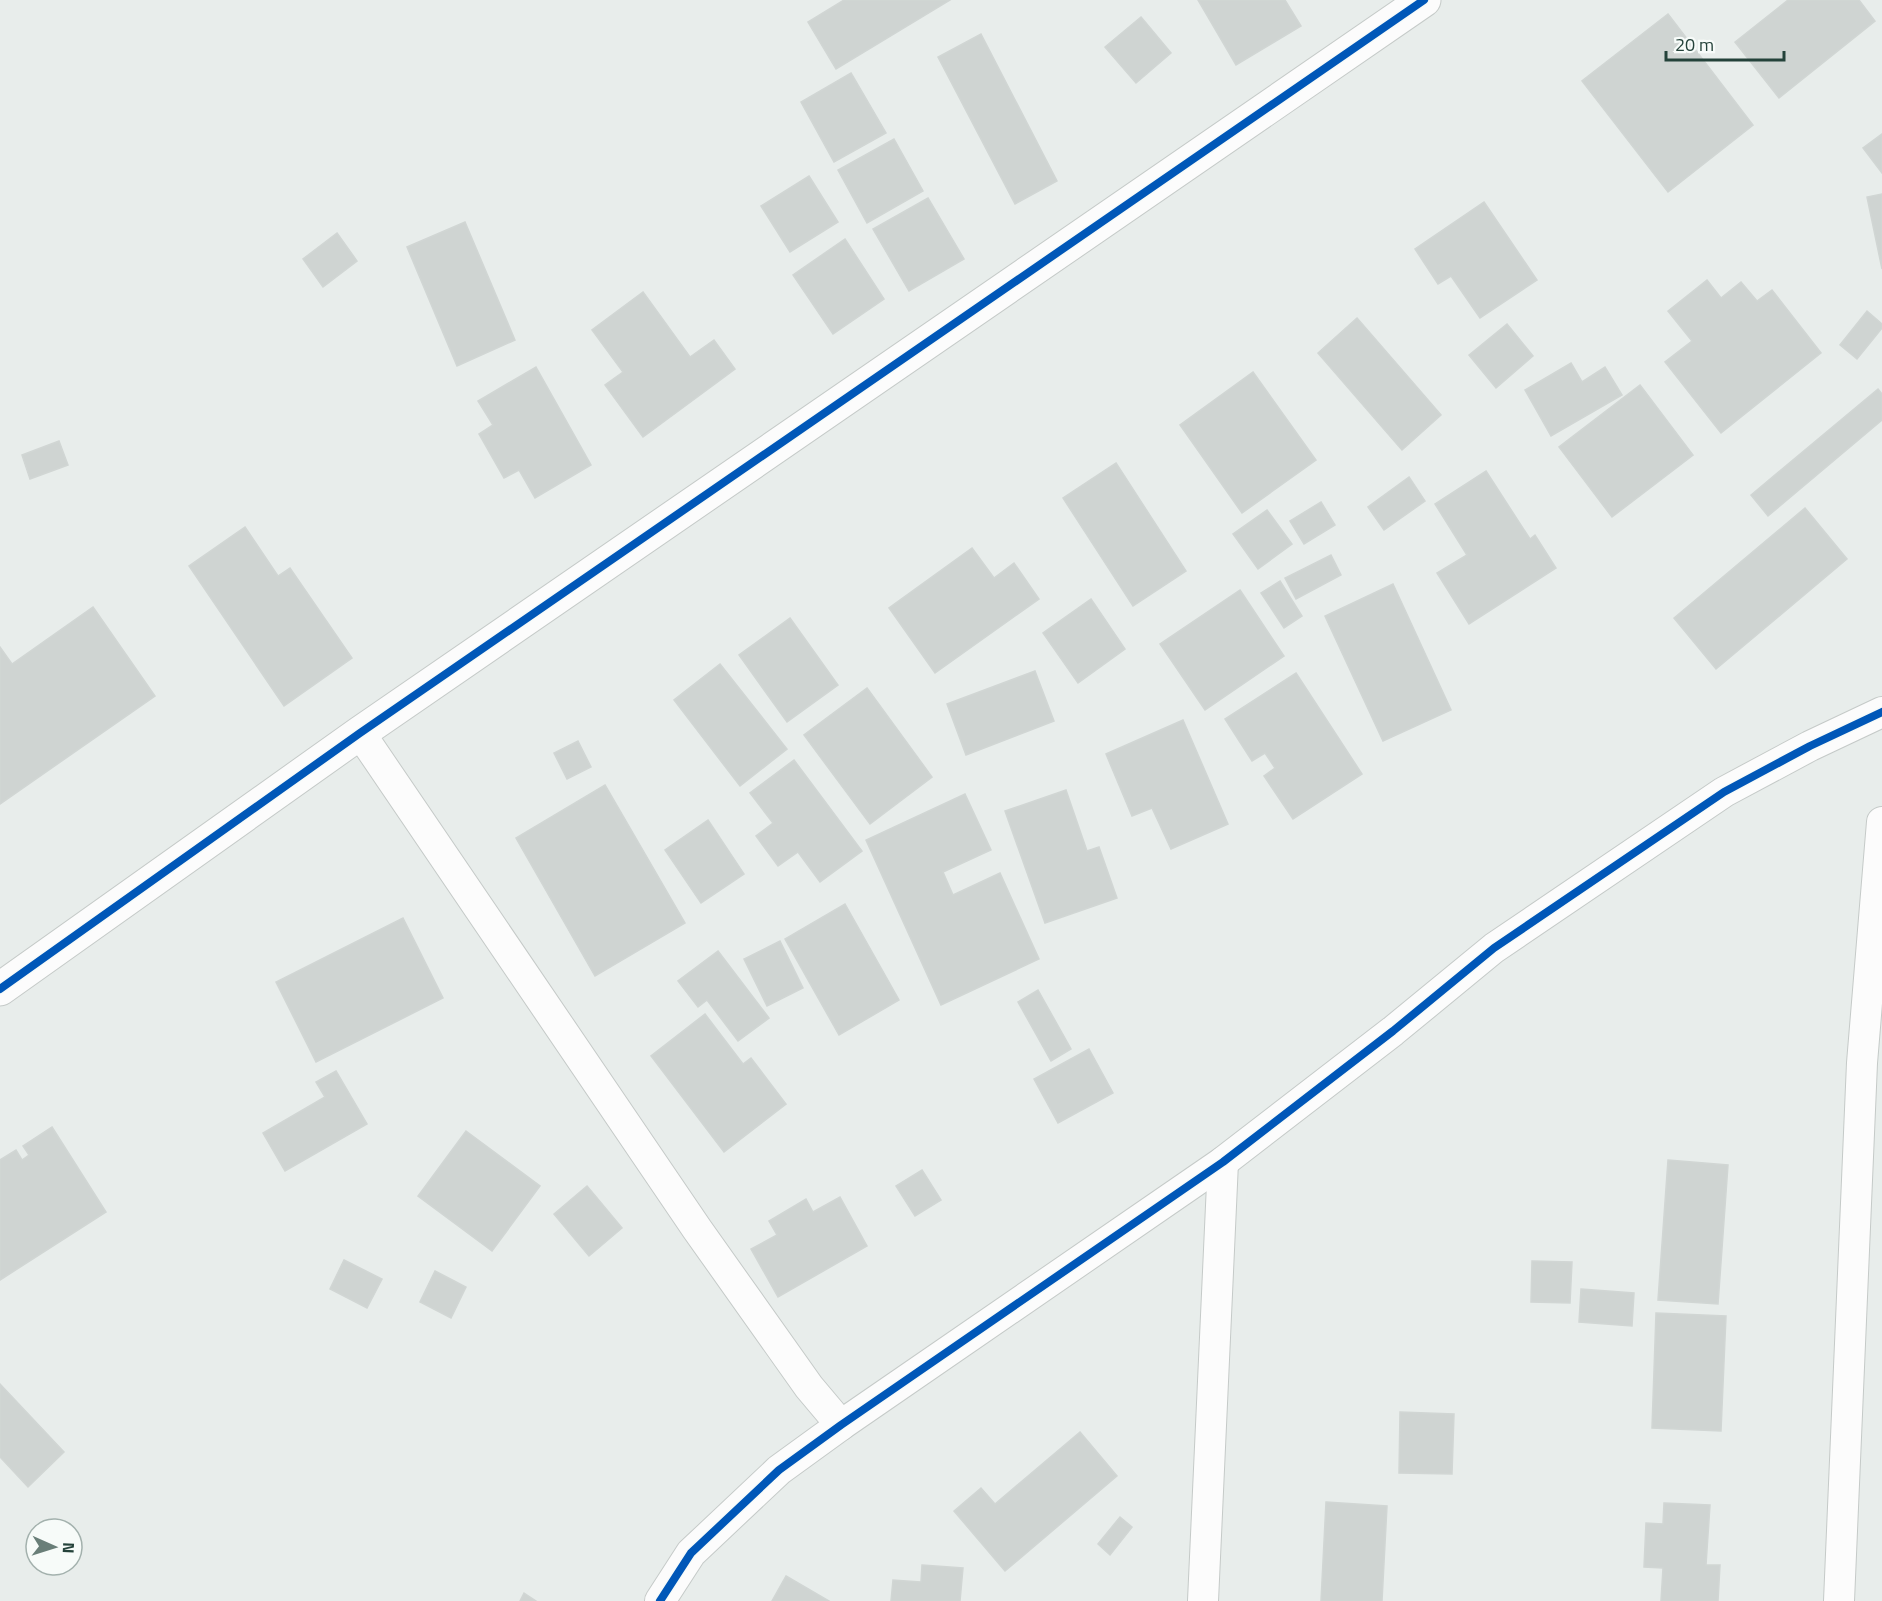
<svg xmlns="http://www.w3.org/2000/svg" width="1882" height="1601" viewBox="0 0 1882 1601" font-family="'Titillium Web',sans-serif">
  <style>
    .building { fill: #cfd4d2; stroke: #d1d6d4; stroke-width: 1.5 }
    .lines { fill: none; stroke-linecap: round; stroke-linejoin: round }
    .minor-casing { stroke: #c5cac8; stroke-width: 32 }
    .tertiary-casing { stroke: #c5cac8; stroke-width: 35 }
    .minor { stroke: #fcfcfc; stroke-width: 30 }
    .tertiary { stroke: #fcfcfc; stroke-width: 33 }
    .cycleway-casing { stroke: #f7fbf9; stroke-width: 11 }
    .cycleway { stroke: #0057b8; stroke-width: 8 }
  </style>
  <rect width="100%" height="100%" fill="#e8edeb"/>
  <!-- building -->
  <g class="building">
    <polygon points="844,0 950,0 836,69 808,22"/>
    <polygon points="1198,0 1285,0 1301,26 1236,65"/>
    <polygon points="1788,0 1859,0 1875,21 1779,98 1735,42"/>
    <polygon points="1668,14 1753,125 1668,192 1582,81"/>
    <polygon points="1141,17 1171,53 1136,83 1105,47"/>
    <polygon points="981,34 1057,181 1015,204 938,57"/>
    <polygon points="851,73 886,133 834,162 801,102"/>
    <polygon points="1882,134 1882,173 1863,148"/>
    <polygon points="894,139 923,191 867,223 838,170"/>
    <polygon points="809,176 838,222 790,252 761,206"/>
    <polygon points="1882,194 1882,269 1867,197"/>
    <polygon points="928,198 964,259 909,291 873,229"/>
    <polygon points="1484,202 1537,280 1480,318 1451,276 1438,284 1415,249"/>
    <polygon points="465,222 515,340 457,366 407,247"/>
    <polygon points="337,233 357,261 323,287 303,259"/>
    <polygon points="845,239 884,299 833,334 793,275"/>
    <polygon points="1707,280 1721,298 1741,282 1757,301 1772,290 1821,353 1721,433 1665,362 1692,341 1668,311"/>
    <polygon points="643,292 690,357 714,340 735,369 643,437 605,385 623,372 592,330"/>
    <polygon points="1867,311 1882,324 1882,328 1857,359 1840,345"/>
    <polygon points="1357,318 1441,415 1402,450 1318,353"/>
    <polygon points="1507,324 1533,356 1496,388 1469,355"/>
    <polygon points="1571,363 1582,382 1605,367 1622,395 1551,436 1525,390"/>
    <polygon points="536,367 591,465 535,498 519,470 504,478 479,434 493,425 478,401"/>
    <polygon points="1253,372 1316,460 1242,513 1180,425"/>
    <polygon points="1640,385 1693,455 1612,517 1559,447"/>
    <polygon points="1878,389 1882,394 1882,420 1768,516 1751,495"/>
    <polygon points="59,441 68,465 30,479 22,455"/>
    <polygon points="1116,463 1186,571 1133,606 1063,498"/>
    <polygon points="1486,471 1530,539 1535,535 1556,568 1469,624 1437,573 1467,555 1435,504"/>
    <polygon points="1409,477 1425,501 1384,530 1368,507"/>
    <polygon points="1321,502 1335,525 1304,544 1290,521"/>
    <polygon points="1805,508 1847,559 1716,669 1674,618"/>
    <polygon points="1267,510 1292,544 1258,569 1233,534"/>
    <polygon points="245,527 278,576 290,568 352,658 284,706 189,566"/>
    <polygon points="972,548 994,578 1014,563 1039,599 935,673 889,608"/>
    <polygon points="1331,555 1341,575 1296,599 1285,578"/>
    <polygon points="1280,581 1302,616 1284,628 1261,593"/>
    <polygon points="1393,584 1451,710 1383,741 1325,616"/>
    <polygon points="1240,590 1284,656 1205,710 1160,644"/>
    <polygon points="1091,599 1125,649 1078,683 1043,633"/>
    <polygon points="93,607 155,696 0,804 0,647 12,664"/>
    <polygon points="790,618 838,685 787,722 739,655"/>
    <polygon points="720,664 787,749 740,786 674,700"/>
    <polygon points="1035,671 1054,721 966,755 947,704"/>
    <polygon points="1296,673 1362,774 1293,819 1264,776 1275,768 1265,753 1252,761 1225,719"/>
    <polygon points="867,688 932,777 870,824 804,735"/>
    <polygon points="1183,720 1228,824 1171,849 1152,808 1132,816 1106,754"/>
    <polygon points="578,741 591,767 567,779 554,753"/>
    <polygon points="794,760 862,851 820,882 798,852 778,866 756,836 773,823 750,793"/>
    <polygon points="605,785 685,923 595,976 516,838"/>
    <polygon points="1066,790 1087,851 1099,847 1117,898 1045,923 1005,811"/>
    <polygon points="965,794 991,850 943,872 953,895 1000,873 1039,959 941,1005 866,840"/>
    <polygon points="708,820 744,874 701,903 665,850"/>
    <polygon points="845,904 899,1000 839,1035 785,939"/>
    <polygon points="403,918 443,998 316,1062 276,982"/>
    <polygon points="780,941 803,988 767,1006 744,959"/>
    <polygon points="718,951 769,1018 738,1041 707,1000 698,1007 678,981"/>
    <polygon points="1038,990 1071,1049 1051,1061 1018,1002"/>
    <polygon points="705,1014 743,1064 751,1058 786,1104 724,1152 651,1056"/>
    <polygon points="1089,1049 1113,1093 1058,1123 1034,1079"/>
    <polygon points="336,1071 367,1124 285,1171 263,1133 325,1097 316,1082"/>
    <polygon points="52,1127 106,1212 0,1280 0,1160 16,1150 22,1160 29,1155 23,1146"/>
    <polygon points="466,1131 540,1186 492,1251 418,1196"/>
    <polygon points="1668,1160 1728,1165 1718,1304 1658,1300"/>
    <polygon points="922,1170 941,1200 915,1216 896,1186"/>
    <polygon points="587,1186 622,1228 589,1256 554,1214"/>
    <polygon points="840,1197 867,1246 778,1297 751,1249 777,1235 769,1221 806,1199 813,1212"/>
    <polygon points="344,1260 382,1279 367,1308 330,1289"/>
    <polygon points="1532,1261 1572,1262 1570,1303 1531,1302"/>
    <polygon points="435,1271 466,1287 451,1318 420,1302"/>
    <polygon points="1581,1289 1634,1293 1632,1326 1579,1322"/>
    <polygon points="1656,1313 1726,1316 1721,1431 1652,1428"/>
    <polygon points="0,1384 64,1452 28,1487 0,1457"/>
    <polygon points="1400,1412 1454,1414 1452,1474 1399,1473"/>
    <polygon points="1080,1432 1117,1476 1005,1571 954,1511 981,1488 995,1504"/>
    <polygon points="1326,1502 1387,1506 1382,1601 1321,1601"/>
    <polygon points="1664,1503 1710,1505 1706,1565 1720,1565 1718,1601 1661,1601 1663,1568 1644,1567 1646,1523 1663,1524"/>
    <polygon points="1120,1517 1132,1527 1110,1555 1098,1544"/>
    <polygon points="922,1565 963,1568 960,1601 891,1601 893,1580 921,1582"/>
    <polygon points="786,1576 829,1601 772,1601"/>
    <polygon points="524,1593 536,1601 520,1601"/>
  </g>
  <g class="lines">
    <!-- minor casing -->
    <g class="minor-casing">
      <g id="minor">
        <polyline points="360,733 697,1229 809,1387 841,1425"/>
        <polyline points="660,1601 691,1553 779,1470 841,1425 1223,1162 1393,1031 1494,948 1724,792 1810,746 1882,712"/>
        <polyline points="1203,1601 1223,1162"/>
        <polyline points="1839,1601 1862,1063 1882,822"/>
      </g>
    </g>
    <!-- tertiary casing -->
    <g class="tertiary-casing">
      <polyline id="tertiary" points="0,989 360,733 1424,0"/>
    </g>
    <!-- minor -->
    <use href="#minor" class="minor"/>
    <!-- tertiary -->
    <use href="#tertiary" class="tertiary"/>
    <!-- cycleway casing -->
    <g class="cycleway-casing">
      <g id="cycleway">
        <polyline points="0,989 360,733 1424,0"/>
        <polyline points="660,1601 691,1553 779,1470 841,1425 1223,1162 1393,1031 1494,948 1724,792 1810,746 1882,712"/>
      </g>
    </g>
    <!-- cycleway -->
    <use href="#cycleway" class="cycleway"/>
  </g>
  <!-- north arrow -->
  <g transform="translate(54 1547) rotate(93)"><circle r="28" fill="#f7fbf9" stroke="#a3b1ad" stroke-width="1.5"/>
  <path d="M0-4.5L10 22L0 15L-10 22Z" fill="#697e78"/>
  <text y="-9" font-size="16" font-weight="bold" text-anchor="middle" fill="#24423a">N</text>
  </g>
  <!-- scale -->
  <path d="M1666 51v9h118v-9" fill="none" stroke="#24423a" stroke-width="3"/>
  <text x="1675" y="51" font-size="18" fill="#24423a" stroke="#f7fbf9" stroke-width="4.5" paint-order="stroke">20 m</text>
</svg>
